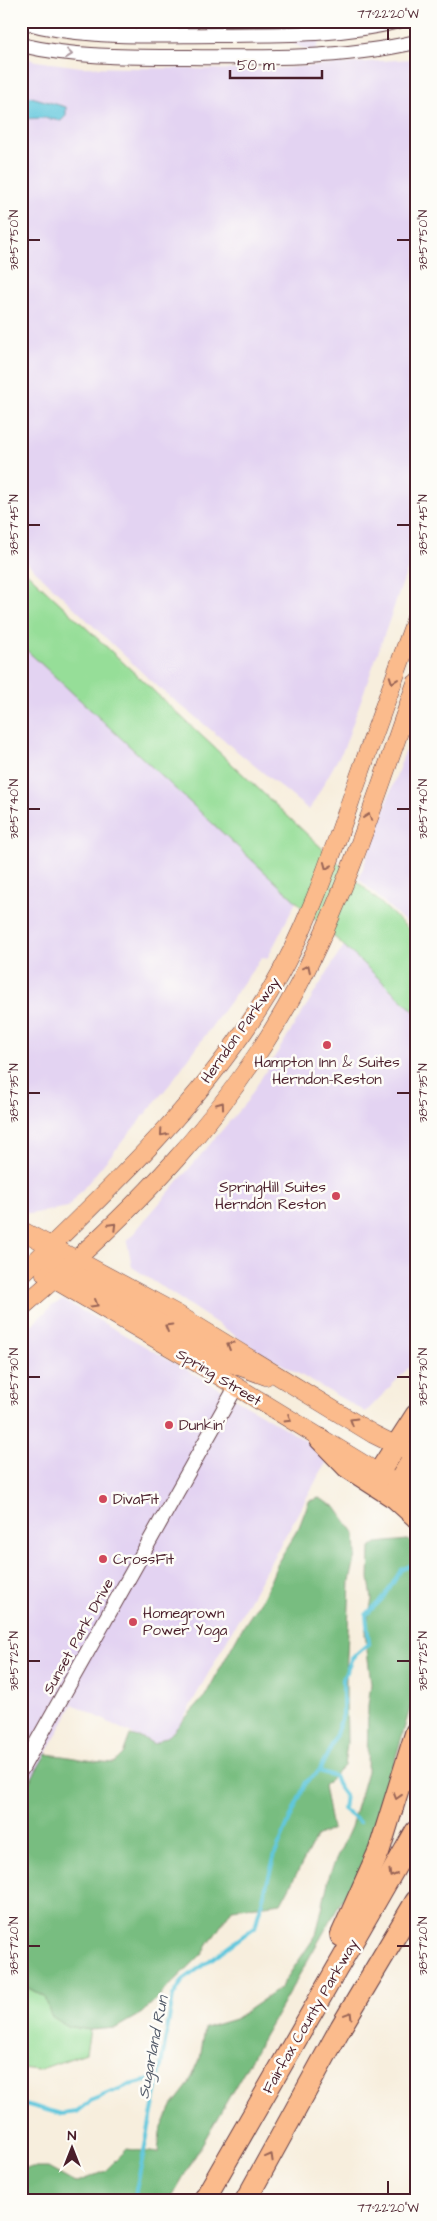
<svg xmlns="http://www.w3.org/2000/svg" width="437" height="2221" viewBox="0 0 437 2221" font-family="'Architects Daughter',sans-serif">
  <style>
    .built { fill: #e3d3f2 }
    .green { fill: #96de98; stroke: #707e62 }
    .forest { fill: #78bd80; stroke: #616e56 }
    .water { fill: #60c7dd; stroke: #557384 }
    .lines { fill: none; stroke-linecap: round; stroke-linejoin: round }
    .stream { stroke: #60c7dd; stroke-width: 4 }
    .minor-casing { stroke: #643e46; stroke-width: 16 }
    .major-casing { stroke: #643e46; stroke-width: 19 }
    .highway-casing { stroke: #643e46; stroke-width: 23 }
    .minor { stroke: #fff; stroke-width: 14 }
    .major { stroke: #fbbb8c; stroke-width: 18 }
    .highway { stroke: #fbbb8c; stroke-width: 21 }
    .oneway { stroke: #ae9aa0 }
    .oneway2 { stroke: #9a6557 }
    .ticks { fill: none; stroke: #4a1f2b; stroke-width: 2 }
    .poi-dot { fill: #d1495b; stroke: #fdfcf7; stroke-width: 2 }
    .labels { text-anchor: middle; stroke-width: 5; stroke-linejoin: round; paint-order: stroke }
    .street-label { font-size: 15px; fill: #4a1f2b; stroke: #fdfcf7 }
    .poi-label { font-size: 15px; fill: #4a1f2b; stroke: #fdfcf7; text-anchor: start }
    .water-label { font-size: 16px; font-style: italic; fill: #525a69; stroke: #fdfcf7 }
    .neatline { fill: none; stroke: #4a1f2b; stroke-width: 2 }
    .ticks-label { font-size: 12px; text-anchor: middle; fill: #4a1f2b }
  </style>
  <rect width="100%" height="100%" fill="#fdfcf7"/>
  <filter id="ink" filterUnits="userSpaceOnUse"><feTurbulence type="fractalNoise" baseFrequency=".02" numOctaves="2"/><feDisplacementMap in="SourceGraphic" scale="10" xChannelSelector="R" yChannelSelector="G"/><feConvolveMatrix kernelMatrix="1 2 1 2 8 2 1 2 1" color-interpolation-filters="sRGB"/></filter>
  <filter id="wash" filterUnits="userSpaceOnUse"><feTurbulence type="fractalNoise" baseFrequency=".0096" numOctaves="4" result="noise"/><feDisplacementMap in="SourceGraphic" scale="20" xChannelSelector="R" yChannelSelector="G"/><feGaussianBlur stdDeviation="1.12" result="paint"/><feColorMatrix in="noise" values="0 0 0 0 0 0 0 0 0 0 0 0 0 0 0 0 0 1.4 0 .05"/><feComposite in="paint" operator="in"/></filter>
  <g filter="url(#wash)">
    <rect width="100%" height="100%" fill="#f7eedd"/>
    <!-- built -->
    <g class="built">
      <polygon points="245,21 367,21 323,26 315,54"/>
      <polygon points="21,57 36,61 81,67 254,70 410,59 416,81 416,545 344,748 309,810 151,681 21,557"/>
      <polygon points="21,644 297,900 267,959 262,957 170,1084 68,1207 30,1214 21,1211"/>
      <polygon points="416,721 416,932 359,879"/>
      <polygon points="345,944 416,1011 416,1360 366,1412 260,1352 132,1267 127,1241 247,1101"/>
      <polygon points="63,1300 208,1382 316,1447 327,1461 165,1751 73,1704 21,1801 21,1335 53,1305"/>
    </g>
    <!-- green -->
    <g class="green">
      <polygon points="21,567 416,936 416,1013 21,645"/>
      <polygon points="21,1984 45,1997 67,2026 90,2030 86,2053 38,2070 21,2068"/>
    </g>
    <!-- forest -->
    <g class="forest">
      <path d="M319,1498L336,1507L355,1534L356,1555L350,1581L346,1681L347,1743L344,1766L324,1786L332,1829L316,1837L281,1903L232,1909L202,1954L142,2013L116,2028L90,2030L67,2026L51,2016L45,1997L21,1984V1796L46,1754C69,1756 91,1762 114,1763L123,1754L130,1735L143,1738L154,1744L170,1735L205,1696L241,1630L265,1594L278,1562L299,1527L309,1501Z"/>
      <polygon points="408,1540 416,1545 416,1688 367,1857 170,2200 21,2200 21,2168 48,2168 75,2183 105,2171 127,2149 158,2153 160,2132 172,2106 189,2084 200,2059 205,2028 235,2019 280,1988 316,1935 330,1873 351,1827 367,1771 368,1705 371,1684 365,1633 372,1599 369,1578 370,1548 376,1543"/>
    </g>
    <!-- water -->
    <polygon class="water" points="21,94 66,107 66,116 61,121 45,118 21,119"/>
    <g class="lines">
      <!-- stream -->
      <g class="stream">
        <polyline points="319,1771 334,1776 337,1784 345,1795 343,1809 360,1822"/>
        <polyline points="21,2103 61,2114 77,2112 92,2100 129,2085 159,2078"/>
        <polyline points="134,2200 159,2078 173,1996 183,1980 255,1927 275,1854 306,1782 319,1771 333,1743 343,1714 343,1679 352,1658 369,1643 366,1615 385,1596 401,1570 416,1563"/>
      </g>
    </g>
  </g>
  <g filter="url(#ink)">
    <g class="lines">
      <!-- minor casing -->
      <g class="minor-casing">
        <g id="minor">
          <path d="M21,21C85,40 152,35 218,35C279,34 340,36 399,21"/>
          <path d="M21,45C76,58 132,57 188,57C264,58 342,59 416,42"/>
          <polyline points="21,1770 236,1387"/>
        </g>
      </g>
      <!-- major casing -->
      <g class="major-casing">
        <g id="major">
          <polyline points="21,1230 177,1314 373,1434 407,1451"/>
          <polyline points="42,1255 225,1361 266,1376"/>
          <polyline points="45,1274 211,1371 416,1496"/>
          <path d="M21,1275C111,1188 203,1101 269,993C307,930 331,857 355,788C375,731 396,674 416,618"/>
          <path d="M21,1308C132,1213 229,1116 298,986C348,890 380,785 416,683"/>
        </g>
      </g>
      <!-- highway casing -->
      <g class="highway-casing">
        <g id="highway">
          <polyline points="320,1439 347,1467 395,1498 416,1517"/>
          <polyline points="378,1474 416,1415"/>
          <polyline points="397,1485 416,1454"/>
          <polyline points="341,1936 379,1851 416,1732"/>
          <polyline points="204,2200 416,1831"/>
          <polyline points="246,2200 341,2027 416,1901"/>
        </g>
      </g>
      <!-- minor -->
      <use href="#minor" class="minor"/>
      <!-- major -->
      <use href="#major" class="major"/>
      <!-- highway -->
      <use href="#highway" class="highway"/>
    </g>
    <!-- one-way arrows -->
    <defs><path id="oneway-chevron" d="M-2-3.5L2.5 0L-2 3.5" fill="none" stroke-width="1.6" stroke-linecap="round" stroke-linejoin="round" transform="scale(1.25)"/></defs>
    <use class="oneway" href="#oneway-chevron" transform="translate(69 54) rotate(7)"/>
    <g class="oneway2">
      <use href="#oneway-chevron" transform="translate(393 680) rotate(110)"/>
      <use href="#oneway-chevron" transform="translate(368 817) rotate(-71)"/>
      <use href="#oneway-chevron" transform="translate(327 866) rotate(112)"/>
      <use href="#oneway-chevron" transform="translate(307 968) rotate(-64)"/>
      <use href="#oneway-chevron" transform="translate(221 1105) rotate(-54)"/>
      <use href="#oneway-chevron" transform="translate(163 1133) rotate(131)"/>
      <use href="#oneway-chevron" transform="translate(113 1226) rotate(-45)"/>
      <use href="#oneway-chevron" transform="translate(95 1304) rotate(30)"/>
      <use href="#oneway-chevron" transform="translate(168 1327) rotate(-150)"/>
      <use href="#oneway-chevron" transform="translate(230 1345) rotate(-149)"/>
      <use href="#oneway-chevron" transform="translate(288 1419) rotate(32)"/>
      <use href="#oneway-chevron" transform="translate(353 1421) rotate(-149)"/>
      <use href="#oneway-chevron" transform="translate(397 1796) rotate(107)"/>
      <use href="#oneway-chevron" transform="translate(392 1874) rotate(120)"/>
      <use href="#oneway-chevron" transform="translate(349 2015) rotate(-59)"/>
      <use href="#oneway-chevron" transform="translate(270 2157) rotate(-61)"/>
    </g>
  </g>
  <!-- ticks -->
  <path class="ticks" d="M388,28V40M28,240H40M397,240H410M28,525H40M397,525H410M28,809H40M397,809H410M28,1093H40M397,1093H410M28,1377H40M397,1377H410M28,1661H40M397,1661H410M28,1946H40M397,1946H410M388,2181V2194"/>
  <!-- markers -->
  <g class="poi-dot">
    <circle cx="327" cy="1045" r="5"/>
    <circle cx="336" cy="1196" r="5"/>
    <circle cx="169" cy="1425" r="5"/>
    <circle cx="103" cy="1499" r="5"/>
    <circle cx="103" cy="1559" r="5"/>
    <circle cx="133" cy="1622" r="5"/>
  </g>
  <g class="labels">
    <!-- street labels -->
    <g class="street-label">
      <text transform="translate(240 1030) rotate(-55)" y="5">Herndon Parkway</text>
      <text transform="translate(219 1377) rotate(31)" y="5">Spring Street</text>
      <text transform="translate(78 1636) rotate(-61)" y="5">Sunset Park Drive</text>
      <text transform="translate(310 2016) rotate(-60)" y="5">Fairfax County Parkway</text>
    </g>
    <!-- poi labels -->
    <g class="poi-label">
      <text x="327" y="1067" text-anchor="middle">Hampton Inn &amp; Suites<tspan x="327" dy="17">Herndon-Reston</tspan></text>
      <text x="326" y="1192" text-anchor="end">SpringHill Suites<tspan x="326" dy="17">Herndon Reston</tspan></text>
      <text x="179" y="1430">Dunkin'</text>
      <text x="113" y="1504">DivaFit</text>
      <text x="113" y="1564">CrossFit</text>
      <text x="143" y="1618">Homegrown<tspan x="143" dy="17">Power Yoga</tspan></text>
    </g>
    <!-- water labels -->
    <g class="water-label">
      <text transform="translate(152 2047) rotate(-79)" y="6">Sugarland Run</text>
    </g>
  </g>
  <!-- margin -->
  <rect width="437" height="2221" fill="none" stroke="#fdfcf7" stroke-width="55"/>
  <!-- north arrow -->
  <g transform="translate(72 2148)" stroke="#fdfcf7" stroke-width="4" paint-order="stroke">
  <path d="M0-4L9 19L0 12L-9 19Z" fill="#4a1f2b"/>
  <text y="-8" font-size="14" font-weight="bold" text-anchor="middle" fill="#4a1f2b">N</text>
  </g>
  <!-- scale -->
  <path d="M230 70v8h92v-8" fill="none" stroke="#4a1f2b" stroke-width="2.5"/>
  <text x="237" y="70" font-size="15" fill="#4a1f2b" stroke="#fdfcf7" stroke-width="4" paint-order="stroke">50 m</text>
  <rect x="28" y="28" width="382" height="2166" class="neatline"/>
  <g class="ticks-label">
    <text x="388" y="18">77°22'20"W</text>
    <text transform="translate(14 240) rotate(-90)" y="4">38°57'50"N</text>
    <text transform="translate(423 240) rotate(-90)" y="4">38°57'50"N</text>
    <text transform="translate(14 525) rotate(-90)" y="4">38°57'45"N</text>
    <text transform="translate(423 525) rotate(-90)" y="4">38°57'45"N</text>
    <text transform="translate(14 809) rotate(-90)" y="4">38°57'40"N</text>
    <text transform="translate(423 809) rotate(-90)" y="4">38°57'40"N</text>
    <text transform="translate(14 1093) rotate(-90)" y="4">38°57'35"N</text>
    <text transform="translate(423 1093) rotate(-90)" y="4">38°57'35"N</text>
    <text transform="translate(14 1377) rotate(-90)" y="4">38°57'30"N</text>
    <text transform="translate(423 1377) rotate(-90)" y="4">38°57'30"N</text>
    <text transform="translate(14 1661) rotate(-90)" y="4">38°57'25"N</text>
    <text transform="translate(423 1661) rotate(-90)" y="4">38°57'25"N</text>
    <text transform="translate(14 1946) rotate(-90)" y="4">38°57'20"N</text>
    <text transform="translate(423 1946) rotate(-90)" y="4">38°57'20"N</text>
    <text x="388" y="2212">77°22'20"W</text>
  </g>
</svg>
